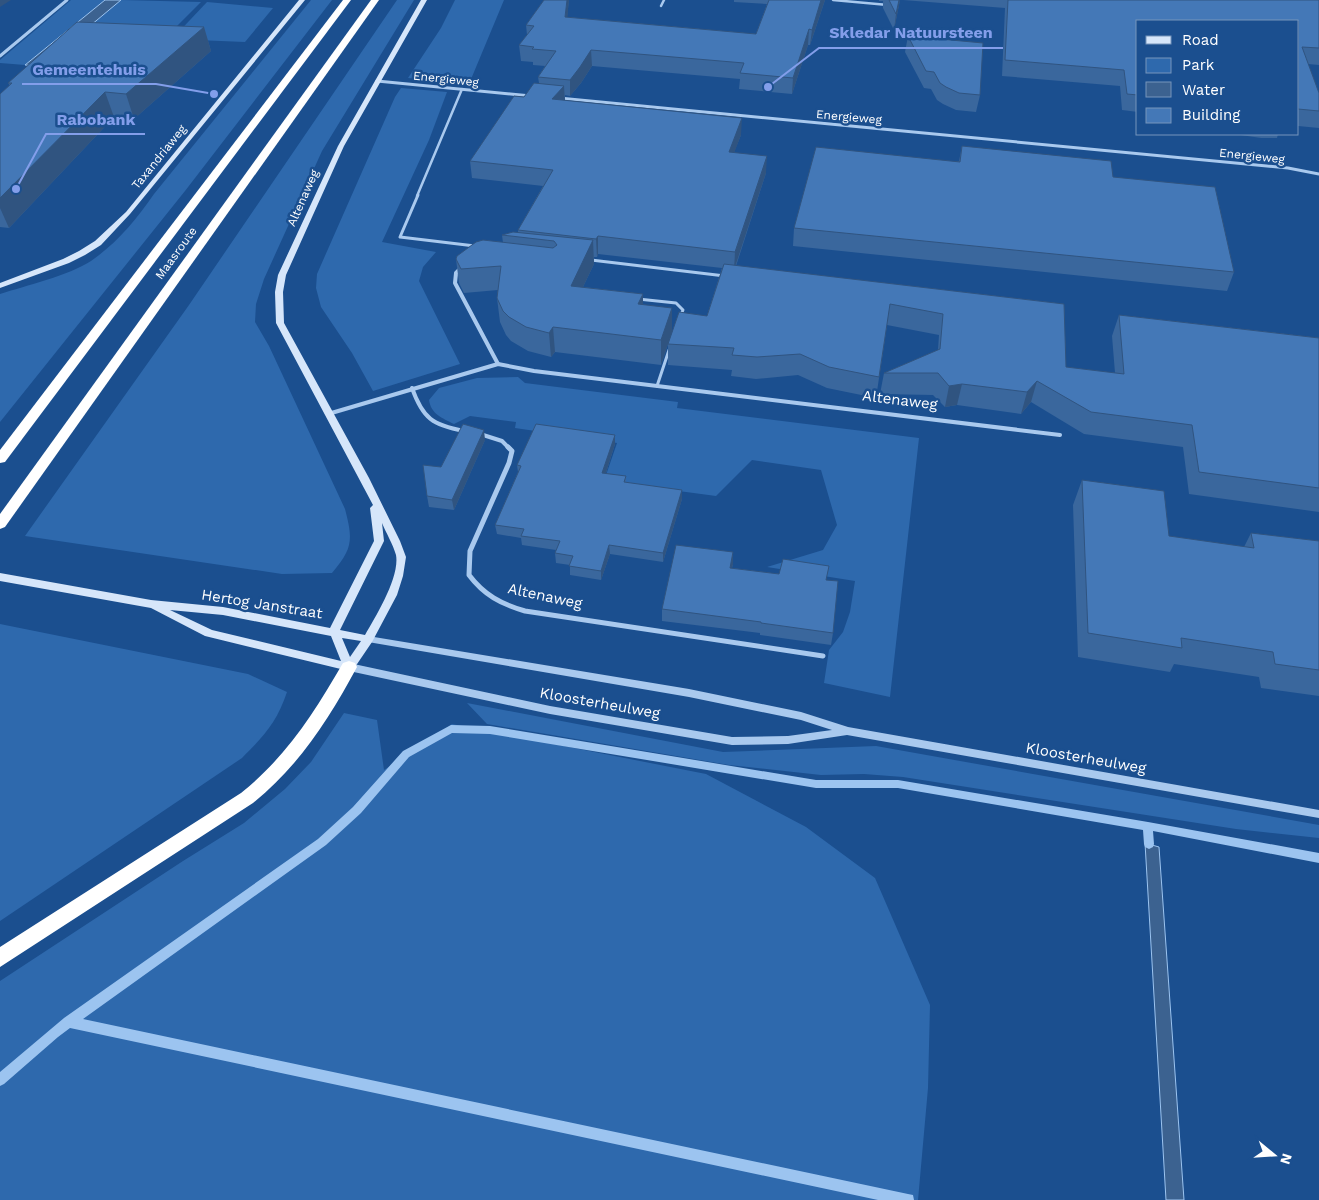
<svg xmlns="http://www.w3.org/2000/svg" width="1319" height="1200" viewBox="0 0 1319 1200" font-family="'Work Sans',sans-serif">
  <style>
    .green { fill: #2e69ad }
    .water { fill: #3c6290; stroke: #9cc4f0 }
    .lines { fill: none; stroke-linecap: round; stroke-linejoin: round }
    .stream { fill: #9cc4f0; fill-rule: evenodd }
    .service-far1 { stroke: #a9c9ee; stroke-width: 2.5 }
    .service { stroke: #a9c9ee; stroke-width: 3 }
    .minor-far2 { stroke: #a9c9ee; stroke-width: 3 }
    .minor-far1 { stroke: #a9c9ee; stroke-width: 4 }
    .minor { stroke: #a9c9ee; stroke-width: 5 }
    .tertiary { fill: #a9c9ee; fill-rule: evenodd }
    .secondary { fill: #d6e6fa; fill-rule: evenodd }
    .motorway { fill: #fff; fill-rule: evenodd }
    .wall { fill: #3a679d }
    .shaded-wall { fill: #305480 }
    .building { fill: #4478b7; stroke: #305480 }
    .labels { text-anchor: middle; stroke-width: 5; stroke-linejoin: round; paint-order: stroke }
    .far-street-label { font-size: 12px; fill: #fff; stroke: #1b4f8f }
    .street-label { font-size: 15px; fill: #fff; stroke: #1b4f8f }
    .leader { fill: none; stroke: #839eea; stroke-width: 2 }
    .callout-dot { fill: #839eea; stroke: #1b4f8f; stroke-width: 2 }
    .callout-label { font-size: 16px; text-anchor: middle; font-weight: bold; fill: #839eea; stroke: #1b4f8f; stroke-width: 5; stroke-linejoin: round; paint-order: stroke }
  </style>
  <rect width="100%" height="100%" fill="#1b4f8f"/>
  <!-- green -->
  <g class="green">
    <polygon points="71,0 105,0 25,65 0,63 0,60"/>
    <polygon points="121,0 201,2 164,39 83,30"/>
    <path d="M311,0H332L185,191L0,422V294C25,286 70,275 91,261C117,243 136,220 154,194Z"/>
    <path d="M397,0H414L322,151L264,279L256,304L255,322L269,346L345,509C353,540 353,548 332,573L282,574L25,536L189,305Z"/>
    <polygon points="455,0 504,0 469,84 408,78 441,28"/>
    <polygon points="207,2 273,8 245,42 172,39"/>
    <polygon points="401,88 447,92 429,140 382,242 436,252 423,267 419,281 460,364 373,391 352,353 321,307 316,288 317,274 395,97"/>
    <path d="M518,377L525,383L678,402L677,408L919,438L890,697L824,683L829,650L843,632L850,612L855,581L767,567L823,550L837,525L821,470L752,460L716,496L604,481L617,443L515,428L516,422L470,416L454,424C442,418 431,414 429,400L439,388L477,378Z"/>
    <path d="M0,624L248,674L287,692C277,722 264,736 242,758L0,921Z"/>
    <polygon points="467,703 723,752 876,746 1319,825 1319,838 1236,829 903,777 864,774 821,775 729,765 487,724"/>
    <polygon points="344,713 377,720 384,770 452,724 706,774 806,827 875,878 930,1005 928,1088 918,1200 0,1200 0,981 183,861 244,823 285,789 311,762"/>
  </g>
  <!-- water -->
  <g class="water">
    <polygon points="105,0 121,0 42,66 25,65"/>
    <polygon points="1145,843 1159,847 1184,1200 1166,1200"/>
  </g>
  <g class="lines">
    <!-- stream -->
    <polygon class="stream" points="451,725 490,726 816,780 898,780 1148,822 1319,853 1319,863 1153,831 1154,844 1153,847 1149,849 1145,847 1144,844 1143,830 898,788 816,788 490,734 452,733 409,757 361,813 326,845 83,1019 908,1194 913,1195 914,1200 878,1200 70,1028 58,1037 4,1084 0,1086 0,1072 64,1018 318,839 353,807 403,751"/>
    <!-- service-far1 -->
    <g class="service-far1">
      <polyline points="833,0 888,5 890,0"/>
      <polyline points="661,6 664,0"/>
      <polyline points="417,196 462,89"/>
    </g>
    <!-- service -->
    <g class="service">
      <polyline points="418,195 400,237 475,246"/>
      <polyline points="591,260 725,276"/>
      <polyline points="638,299 676,303 683,310 680,317"/>
      <polyline points="657,386 669,350"/>
    </g>
    <!-- minor-far2 -->
    <g class="minor-far2">
      <polyline points="0,56 67,0"/>
      <polyline points="377,81 531,96"/>
      <polyline points="559,98 1288,168 1319,174"/>
    </g>
    <!-- minor-far1 -->
    <g class="minor-far1">
      <polyline points="461,268 456,273 455,283 498,364"/>
      <path d="M412,388C423,419 433,425 464,431"/>
      <polyline points="328,414 498,364 534,371 1060,435"/>
      <polyline points="480,434 502,441 510,449"/>
    </g>
    <!-- minor -->
    <path class="minor" d="M508,447L512,451L509,463L470,551L469,575C484,595 501,604 525,611L823,656"/>
    <!-- tertiary -->
    <polygon class="tertiary" points="368,636 689,689 801,712 848,727 1319,810 1319,818 847,735 788,744 732,745 550,714 349,671 346,670 344,667 346,664 349,663 550,706 732,737 788,736 832,730 801,720 689,697 368,642 365,641 363,639 365,637"/>
    <!-- secondary -->
    <g class="secondary">
      <polygon points="299,0 305,0 130,214 101,245 85,255 69,263 0,288 0,283 63,259 79,251 95,241 126,212"/>
      <path d="M421,0H427L344,146L286,275L283,292L284,323L369,478L400,541L406,557L403,576L397,595L372,642L353,670L349,671L205,636L151,608L0,581V573L151,600L223,607L330,628L374,541L370,508L373,505L276,323L275,292L278,275L338,146ZM382,523C386,533 393,544 396,555C400,577 376,616 365,635L340,630L384,541ZM170,610L223,615L331,636L341,661L212,630ZM342,638L361,641L350,657Z"/>
    </g>
    <!-- motorway -->
    <g class="motorway">
      <polygon points="343,0 351,0 5,462 0,463 0,450"/>
      <polygon points="371,0 379,0 5,527 0,529 0,514"/>
      <path d="M349,661L355,663L357,667C329,719 299,766 253,803L0,967V947L241,793C287,756 314,713 343,663Z"/>
    </g>
  </g>
  <!-- wall -->
  <g class="wall">
    <polygon points="544,0 569,0 567,17 756,34 767,4 734,2 734,0 825,0 810,45 808,45 792,94 739,89 740,79 592,66 581,83 570,96 565,95 565,101 741,135 734,152 766,173 736,266 1064,304 1066,367 1115,373 1112,336 1119,315 1319,338 1319,512 1189,494 1183,447 1084,434 1031,402 1021,414 957,405 945,407 933,395 880,394 884,373 938,350 939,335 887,325 876,398 827,388 798,375 756,379 731,376 732,370 668,365 668,344 707,316 722,268 598,254 597,257 594,257 594,264 583,287 643,294 643,305 672,332 661,365 555,352 551,357 528,351 511,341 506,335 500,322 497,298 498,290 464,293 459,283 456,259 503,243 502,235 518,233 518,230 543,186 472,178 470,161 524,97 539,83 538,77 545,66 533,65 533,62 521,61 519,45 527,35 526,25"/>
    <polygon points="879,0 900,0 894,30 883,8 883,1 879,1"/>
    <polygon points="903,0 1319,0 1319,65 1308,64 1319,93 1319,128 1298,126 1298,21 1138,21 1138,112 1122,110 1120,86 1002,76 1005,8"/>
    <polygon points="204,27 211,51 134,119 114,117 9,228 0,227 0,94 10,86 8,83"/>
    <polygon points="908,36 980,95 976,112 956,110 943,104 937,100 931,89 924,88 905,52"/>
    <polygon points="1234,134 1278,134 1277,138 1261,138"/>
    <polygon points="962,146 1113,177 1234,272 1227,291 793,246 794,228 959,161"/>
    <polygon points="615,435 615,444 606,473 626,476 626,482 682,499 663,562 610,554 601,580 570,575 570,565 556,563 555,553 556,550 522,545 521,538 497,534 495,525 518,472 517,465"/>
    <polygon points="485,440 454,510 429,507 427,496 441,467"/>
    <polygon points="1082,480 1169,536 1244,547 1251,533 1319,541 1319,696 1261,688 1259,677 1174,664 1170,672 1078,657 1073,505"/>
    <polygon points="733,564 732,568 826,580 833,633 831,645 760,635 760,633 662,621 662,609"/>
  </g>
  <!-- shaded-wall -->
  <g class="shaded-wall">
    <polygon points="0,0 11,0 0,7"/>
    <polygon points="567,0 569,0 566,33 565,17"/>
    <polygon points="821,0 825,0 810,45 812,30"/>
    <polygon points="899,0 900,0 894,30 896,14"/>
    <polygon points="204,27 211,51 134,119 126,94"/>
    <polygon points="809,29 808,45 792,94 793,78"/>
    <polygon points="591,50 592,66 581,83 570,96 570,80"/>
    <polygon points="564,86 565,102 552,99"/>
    <polygon points="105,92 114,117 9,228 0,208 0,198"/>
    <polygon points="742,118 741,135 728,169 729,152"/>
    <polygon points="767,156 766,173 734,270 735,252"/>
    <polygon points="598,236 598,254 597,257 596,239"/>
    <polygon points="593,240 594,264 572,310 571,286"/>
    <polygon points="643,294 643,318 638,304"/>
    <polygon points="672,308 672,332 661,365 661,340"/>
    <polygon points="553,327 555,352 551,357 549,333"/>
    <polygon points="1037,381 1031,402 1021,414 1027,392"/>
    <polygon points="962,384 957,405 945,407 949,386"/>
    <polygon points="484,430 485,440 454,510 452,500"/>
    <polygon points="615,435 615,444 603,482 602,473"/>
    <polygon points="682,490 682,499 663,562 663,553"/>
    <polygon points="609,545 610,554 601,580 601,571"/>
    <polygon points="733,552 733,564 729,579 730,568"/>
  </g>
  <!-- building -->
  <g class="building">
    <polygon points="544,0 567,0 565,17 756,34 769,0 821,0 812,30 809,29 793,78 740,73 744,63 591,50 580,67 570,80 538,77 556,51 532,49 534,47 519,45 534,26 526,25"/>
    <polygon points="889,0 899,0 896,14"/>
    <polygon points="1008,0 1319,0 1319,48 1302,47 1319,93 1319,111 1298,109 1298,21 1138,21 1138,95 1127,94 1124,70 1005,60"/>
    <polygon points="77,22 204,27 126,94 105,92 0,198 0,94 12,83 8,83"/>
    <polygon points="908,36 983,43 980,95 959,93 946,87 940,83 934,72 926,71"/>
    <polygon points="534,83 564,86 552,99 742,118 729,152 767,156 735,252 598,236 596,239 518,230 553,170 470,161 514,96 524,97"/>
    <polygon points="962,146 1111,161 1113,177 1215,187 1234,272 794,228 816,147 960,162"/>
    <polygon points="513,232 593,240 571,286 643,294 638,304 672,308 661,340 553,327 549,333 526,327 509,317 503,311 497,298 501,266 461,269 456,259 457,256 476,242 483,240 553,248 557,245 554,241 502,235"/>
    <polygon points="724,264 1064,304 1066,367 1124,374 1119,315 1319,338 1319,488 1199,472 1192,425 1091,412 1037,381 1027,392 962,384 949,386 938,373 884,373 940,349 943,314 890,304 879,377 829,367 800,354 757,357 732,355 734,348 668,344 679,312 707,316"/>
    <polygon points="463,424 484,430 452,500 427,496 423,465 441,467"/>
    <polygon points="536,424 615,435 602,473 626,476 624,482 682,490 663,553 609,545 601,571 569,566 573,556 555,553 560,541 521,536 524,529 495,525 521,466 517,465"/>
    <polygon points="1082,480 1164,491 1169,536 1254,548 1251,533 1319,541 1319,670 1275,664 1273,652 1181,638 1182,648 1088,633"/>
    <polygon points="676,545 733,552 730,568 779,574 783,559 829,566 826,580 838,581 833,633 761,623 761,622 662,609"/>
  </g>
  <g class="labels">
    <!-- far-street labels -->
    <g class="far-street-label">
      <text transform="translate(446 79) rotate(6)" y="4">Energieweg</text>
      <text transform="translate(849 117) rotate(5)" y="4">Energieweg</text>
      <text transform="translate(1252 156) rotate(6)" y="4">Energieweg</text>
      <text transform="translate(159 157) rotate(-51)" y="4">Taxandriaweg</text>
      <text transform="translate(303 198) rotate(-66)" y="4">Altenaweg</text>
      <text transform="translate(176 253) rotate(-54)" y="4">Maasroute</text>
    </g>
    <!-- street labels -->
    <g class="street-label">
      <text transform="translate(900 400) rotate(7)" y="5">Altenaweg</text>
      <text transform="translate(545 596) rotate(12)" y="5">Altenaweg</text>
      <text transform="translate(262 604) rotate(9)" y="5">Hertog Janstraat</text>
      <text transform="translate(600 703) rotate(10)" y="5">Kloosterheulweg</text>
      <text transform="translate(1086 758) rotate(10)" y="5">Kloosterheulweg</text>
    </g>
  </g>
  <!-- callouts -->
  <path class="leader" d="M768 87L819 48H1003M214 94L156 84H22M16 189L46 134H145"/>
  <g class="callout-dot">
    <circle cx="768" cy="87" r="5"/>
    <circle cx="214" cy="94" r="5"/>
    <circle cx="16" cy="189" r="5"/>
  </g>
  <g class="callout-label">
    <text x="911" y="38">Skledar Natuursteen</text>
    <text x="89" y="75">Gemeentehuis</text>
    <text x="96" y="125">Rabobank</text>
  </g>
  <!-- legend -->
  <rect x="1136" y="20" width="162" height="115" fill="#1b4f8f" stroke="#7695bc"/>
  <rect x="1146" y="36" width="25" height="8" fill="#d6e6fa" stroke="#7695bc"/>
  <text x="1182" y="45" font-size="15" fill="#ffffff">Road</text>
  <rect x="1146" y="58" width="25" height="15" fill="#2e69ad" stroke="#7695bc"/>
  <text x="1182" y="70" font-size="15" fill="#ffffff">Park</text>
  <rect x="1146" y="82" width="25" height="15" fill="#3c6290" stroke="#7695bc"/>
  <text x="1182" y="95" font-size="15" fill="#ffffff">Water</text>
  <rect x="1146" y="108" width="25" height="15" fill="#4478b7" stroke="#7695bc"/>
  <text x="1182" y="120" font-size="15" fill="#ffffff">Building</text>
  <!-- north arrow -->
  <g transform="translate(1274 1155) rotate(108)" stroke="#1b4f8f" stroke-width="4" paint-order="stroke">
  <path d="M0-4L9 19L0 12L-9 19Z" fill="#ffffff"/>
  <text y="-8" font-size="14" font-weight="bold" text-anchor="middle" fill="#ffffff">N</text>
  </g>
</svg>
